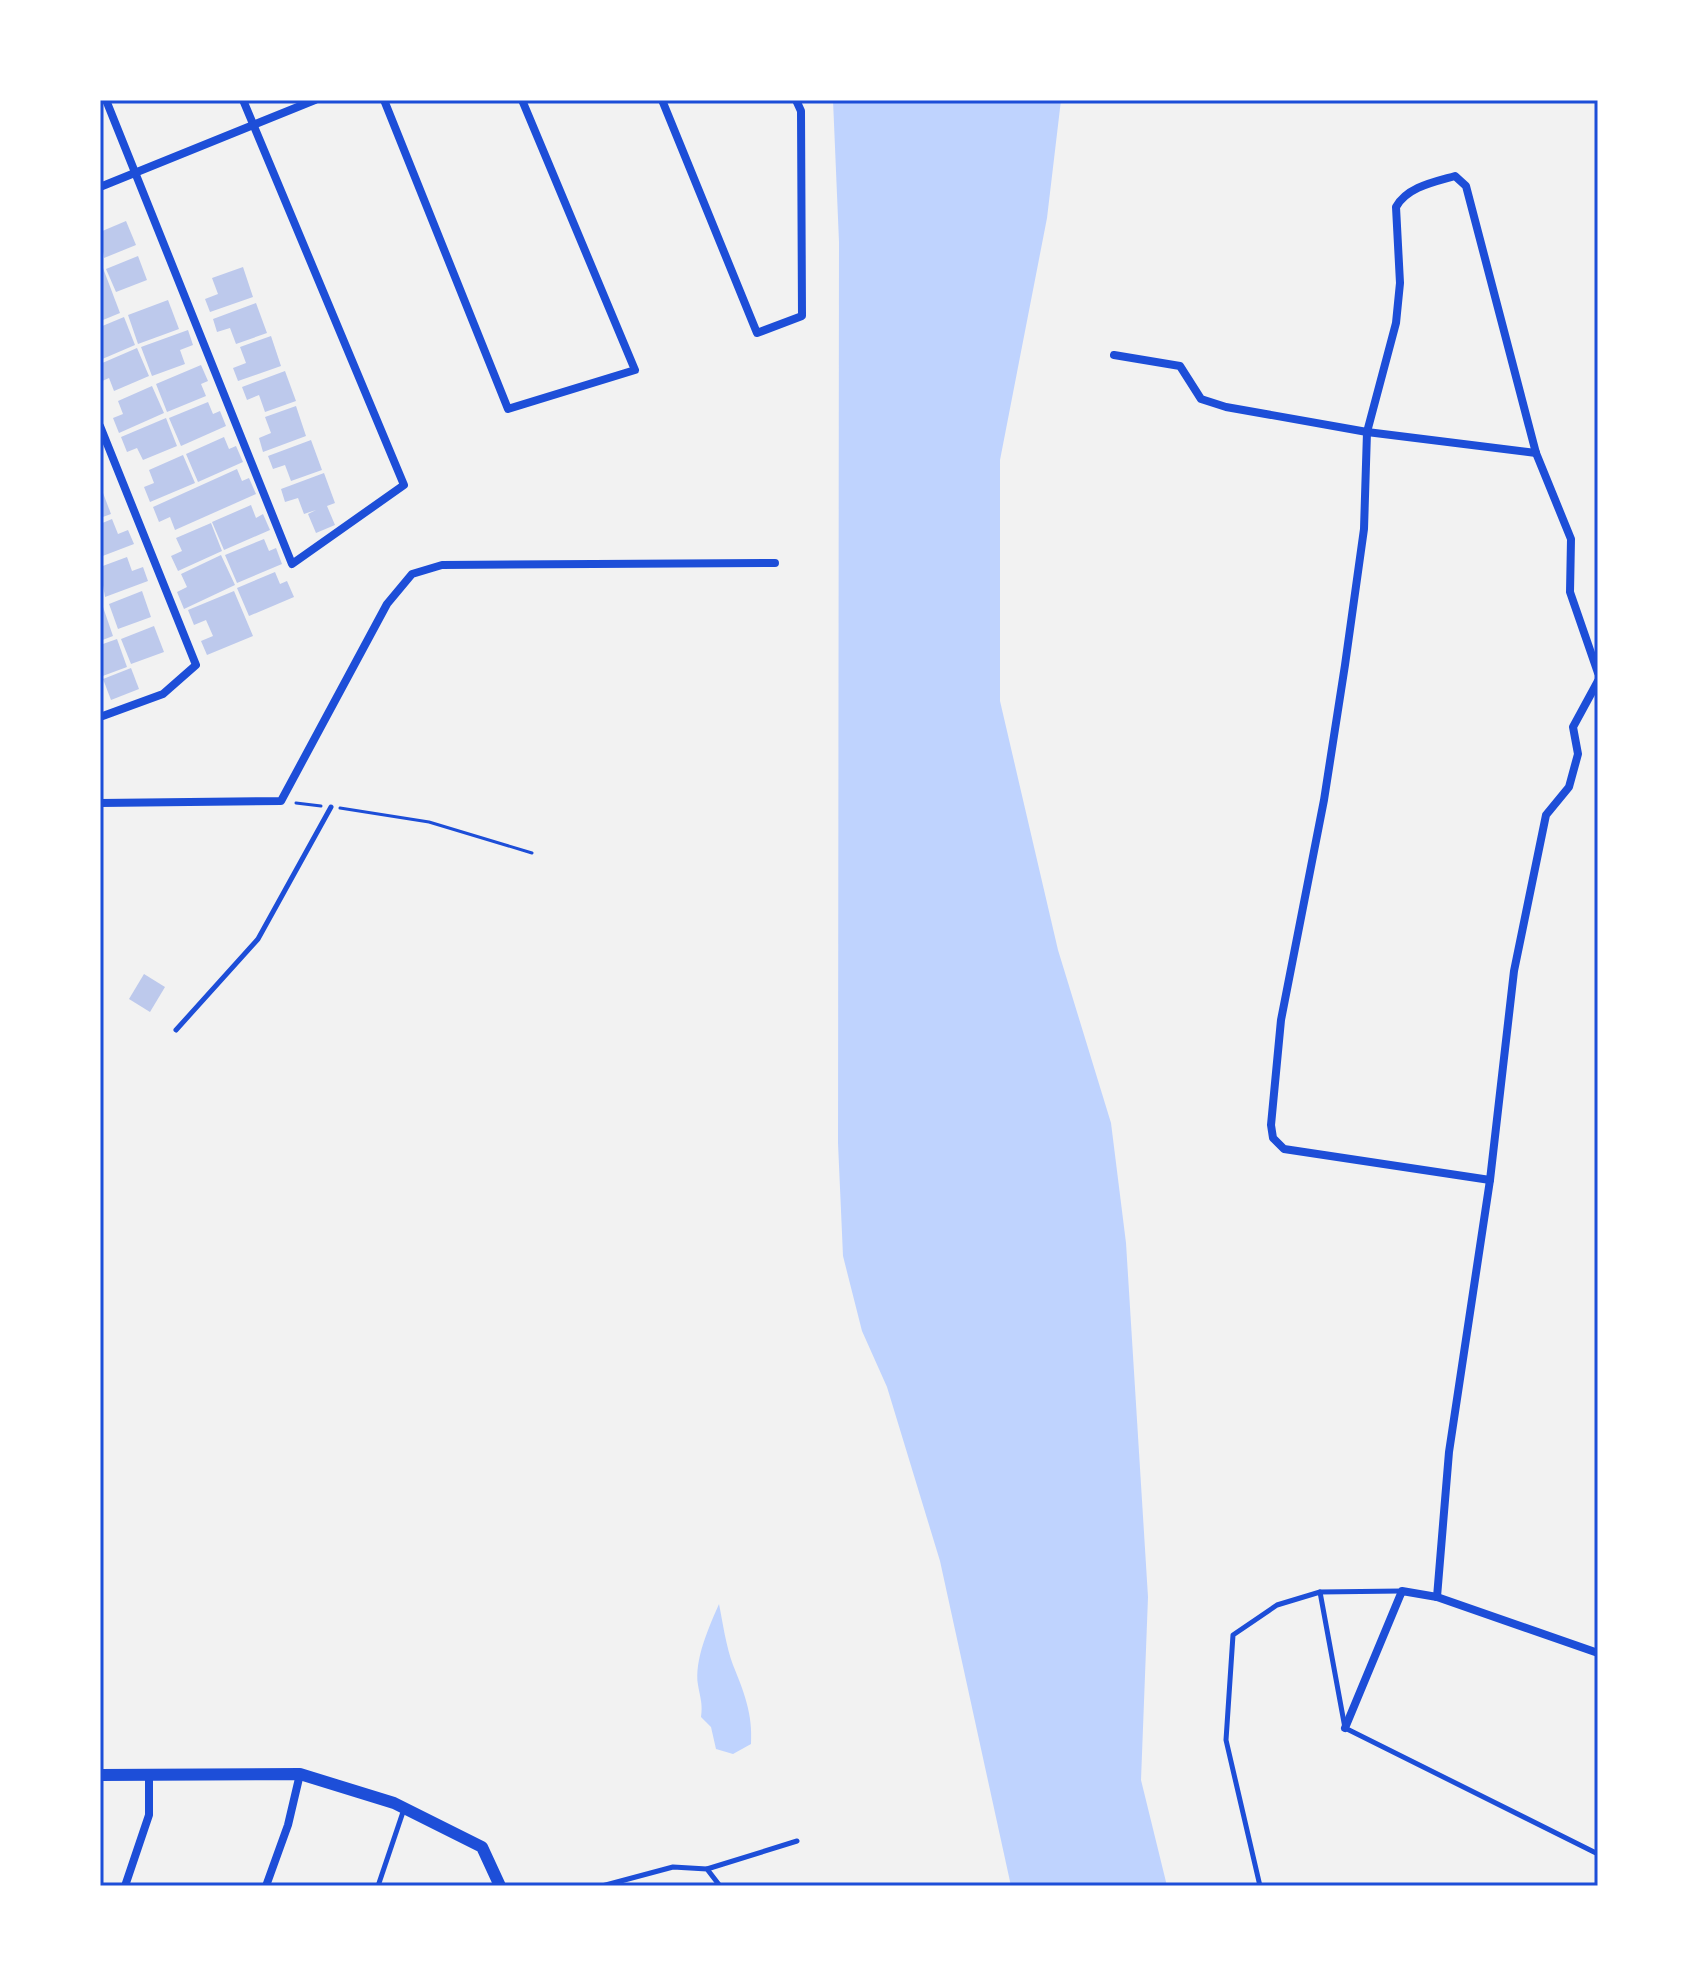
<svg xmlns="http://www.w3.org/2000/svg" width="1698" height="1986" viewBox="0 0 1698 1986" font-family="Quicksand,sans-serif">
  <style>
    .water { fill: #bfd3fe }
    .building { fill: #bdc9ec }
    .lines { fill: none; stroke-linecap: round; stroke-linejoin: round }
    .path { stroke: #1d4ed8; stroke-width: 3 }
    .service { stroke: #1d4ed8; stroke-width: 5 }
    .minor { stroke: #1d4ed8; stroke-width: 8 }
    .tertiary { stroke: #1d4ed8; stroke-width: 12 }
    .neatline { fill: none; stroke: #1d4ed8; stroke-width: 3 }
  </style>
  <rect width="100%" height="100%" fill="#f2f2f2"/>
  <!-- water -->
  <g class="water">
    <polygon points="833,100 1061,100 1047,218 1000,460 1000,701 1058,950 1111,1123 1126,1243 1148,1597 1141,1780 1167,1886 1011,1886 940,1561 887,1387 862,1331 843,1256 838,1143 839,242"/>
    <path d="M719,1604C723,1624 726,1646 733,1665C744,1692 753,1714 751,1744L733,1754L716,1749L711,1727L701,1717C703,1704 700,1697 698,1685C694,1660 709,1627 719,1604Z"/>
  </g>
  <!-- building -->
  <g class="building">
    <polygon points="126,221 136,245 104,258 100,232"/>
    <polygon points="138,256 147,280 116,292 106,269"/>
    <polygon points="243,267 253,297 210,312 205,299 218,294 212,278"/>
    <polygon points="103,268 120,313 103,320 100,311 100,270"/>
    <polygon points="168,300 179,329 138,344 128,315"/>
    <polygon points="256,303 267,333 236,344 230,328 217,332 213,319"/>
    <polygon points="124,317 135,345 100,360 100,327"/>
    <polygon points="188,330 193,345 180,350 185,364 152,376 141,347"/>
    <polygon points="271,336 281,366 238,381 233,368 246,363 240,347"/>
    <polygon points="137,348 149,376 114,391 109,378 100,382 100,364"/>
    <polygon points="201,365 208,381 201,384 206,396 167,412 156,384"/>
    <polygon points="285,371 296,401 265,412 259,395 247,400 242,387"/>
    <polygon points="152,386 164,413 119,433 113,418 123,414 118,401"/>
    <polygon points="208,402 213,414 220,411 226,426 181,446 169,418"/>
    <polygon points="296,406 306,436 263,452 259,438 271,433 265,417"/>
    <polygon points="166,418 177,446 143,460 137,448 127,452 121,437"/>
    <polygon points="224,437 229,449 236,446 243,462 198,482 186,454"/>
    <polygon points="311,440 322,470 291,481 285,465 273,469 268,456"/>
    <polygon points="183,455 195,483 150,502 144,487 154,483 149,470"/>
    <polygon points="237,469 242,481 249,478 256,494 175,530 170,517 159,522 153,507"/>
    <polygon points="324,473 335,503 327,506 335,525 316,533 308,514 316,510 304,514 298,498 285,502 281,489"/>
    <polygon points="100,485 111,514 100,518"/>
    <polygon points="251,505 256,518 263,514 270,530 224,550 212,522"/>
    <polygon points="112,519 118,534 128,530 134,544 100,557 100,524"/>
    <polygon points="211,523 222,551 178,571 171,556 182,551 176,538"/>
    <polygon points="264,539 269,551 276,548 282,564 237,583 225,555"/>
    <polygon points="221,555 235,585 184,609 177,592 187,587 181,574"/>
    <polygon points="127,557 132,571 143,567 148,581 105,597 100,567"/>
    <polygon points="275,572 280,584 287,581 294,597 249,616 237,588"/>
    <polygon points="142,591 151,617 118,629 109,604"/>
    <polygon points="234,591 253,636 207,655 201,641 213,636 206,620 194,625 188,610"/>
    <polygon points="103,607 113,636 100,641 100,608"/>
    <polygon points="154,626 164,652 131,664 121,639"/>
    <polygon points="117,639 127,667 100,677 100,645"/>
    <polygon points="131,668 139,689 111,700 103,679"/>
    <polygon points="144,974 165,987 150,1012 129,999"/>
  </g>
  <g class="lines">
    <!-- path -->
    <g class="path">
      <polyline points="296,803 321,806"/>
      <polyline points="340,808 429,822 532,853"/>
    </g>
    <!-- service -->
    <g class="service">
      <polyline points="176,1030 258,939 331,807"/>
      <polyline points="1320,1592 1345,1728 1598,1854"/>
      <polyline points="707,1869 797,1841"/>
      <polyline points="378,1886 404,1809"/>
      <polyline points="602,1886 673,1867 707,1869 720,1886"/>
      <polyline points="1260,1886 1226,1740 1233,1635 1277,1605 1320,1592 1401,1591"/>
    </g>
    <!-- minor -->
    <g class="minor">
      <polyline points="106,100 292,564 404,485 243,100"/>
      <polyline points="384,100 508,409 635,370 522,100"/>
      <polyline points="662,100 757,333 802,316 801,111 796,100"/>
      <polyline points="100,187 315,100"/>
      <polyline points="1114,355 1180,366 1201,399 1226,407 1367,432 1536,453"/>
      <polyline points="100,426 196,665 163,694 100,717"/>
      <polyline points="100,803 281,801 387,604 412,574 442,565 775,563"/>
      <path d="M1490,1180L1284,1149L1273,1138L1271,1125L1281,1020L1324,800L1345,665L1364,529L1367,432L1396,323L1400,283L1396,207C1407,187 1434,182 1455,176L1466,186L1536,453L1571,539L1570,592L1598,673"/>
      <polyline points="1437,1597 1449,1452 1490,1180 1514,971 1546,815 1569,787 1578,754 1573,727 1598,681"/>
      <polyline points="1345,1728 1402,1591 1437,1597 1598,1653"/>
      <polyline points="125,1886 149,1815 149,1775"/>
      <polyline points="266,1886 288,1825 300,1774"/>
    </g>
    <!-- tertiary -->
    <polyline class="tertiary" points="100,1775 300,1774 394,1803 482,1847 500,1886"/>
  </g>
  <!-- border -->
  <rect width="1698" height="1986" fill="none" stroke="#ffffff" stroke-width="204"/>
  <rect x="102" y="102" width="1494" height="1782" class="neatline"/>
</svg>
